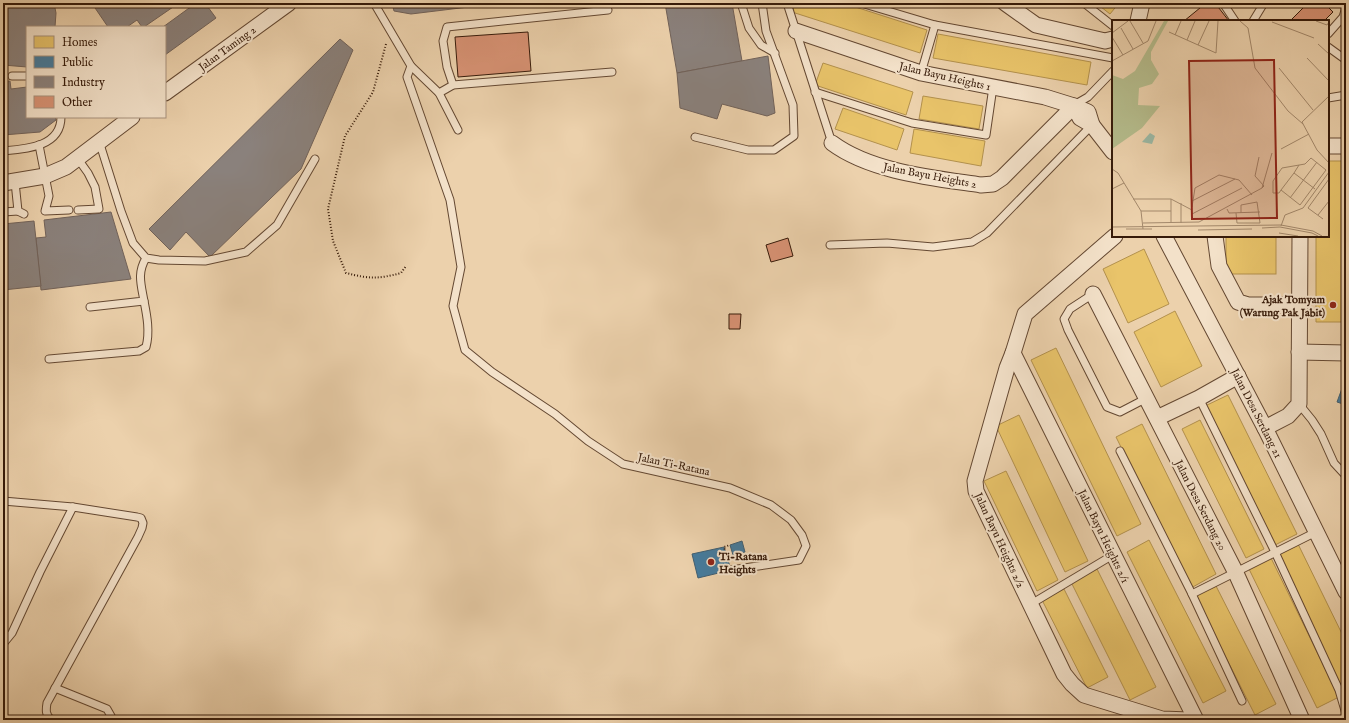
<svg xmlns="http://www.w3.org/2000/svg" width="1349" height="723" viewBox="0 0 1349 723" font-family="'IM FELL English',serif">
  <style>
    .homes { fill: #e9c46a; stroke: #b3914d }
    .public { fill: #457b9d; stroke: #405e71 }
    .industry { fill: #8a817c; stroke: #71625a }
    .building { fill: #d89274; stroke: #361a09 }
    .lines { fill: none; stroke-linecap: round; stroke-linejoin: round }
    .lane-casing { stroke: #644832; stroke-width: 9 }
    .street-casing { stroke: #644832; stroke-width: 17 }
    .path { stroke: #361a09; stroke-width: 2; stroke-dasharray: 1 2; stroke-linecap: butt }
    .lane { stroke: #f3e1c9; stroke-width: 7 }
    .street { stroke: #f3e1c9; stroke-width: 15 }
    .poi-dot { fill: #8f2418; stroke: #f3e1c9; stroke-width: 1.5 }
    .labels { text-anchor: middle; stroke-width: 4; stroke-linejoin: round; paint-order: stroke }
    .street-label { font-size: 11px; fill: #361a09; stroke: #f3e1c9 }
    .poi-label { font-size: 11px; font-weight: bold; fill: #361a09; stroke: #f3e1c9; text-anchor: end }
    .inset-road { fill: none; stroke: #a3886b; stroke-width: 1 }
    .view { fill: #8f2418; fill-opacity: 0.15; stroke: #8f2418; stroke-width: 2 }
    .inset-edge { fill: none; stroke: #361a09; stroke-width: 2 }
  </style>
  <rect width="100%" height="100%" fill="#ecd1ac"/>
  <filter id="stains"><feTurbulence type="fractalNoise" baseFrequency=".005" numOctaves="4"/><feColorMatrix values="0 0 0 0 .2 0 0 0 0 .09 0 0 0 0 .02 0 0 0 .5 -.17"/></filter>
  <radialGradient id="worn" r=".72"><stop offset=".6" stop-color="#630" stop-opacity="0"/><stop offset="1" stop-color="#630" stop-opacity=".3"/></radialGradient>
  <!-- homes -->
  <g class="homes">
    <polygon points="795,3 843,3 927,30 920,53 792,12"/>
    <polygon points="1096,3 1119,3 1110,14"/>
    <polygon points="938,34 1091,62 1087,85 933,58"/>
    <polygon points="823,63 913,92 906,115 815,85"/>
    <polygon points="923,96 983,106 979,129 919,119"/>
    <polygon points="843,108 904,129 897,150 835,129"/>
    <polygon points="914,129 985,141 981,166 910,153"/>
    <polygon points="1328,161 1346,161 1346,322 1316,322 1316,236 1328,236"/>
    <rect x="1226" y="236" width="50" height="38"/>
    <polygon points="1144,249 1169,304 1128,323 1103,269"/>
    <polygon points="1175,311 1202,366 1161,387 1134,332"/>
    <polygon points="1056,348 1141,524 1117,536 1031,360"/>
    <polygon points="1228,395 1297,534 1275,545 1205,406"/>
    <polygon points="1019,415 1088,561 1065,572 996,426"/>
    <polygon points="1200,420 1264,549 1246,558 1182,429"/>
    <polygon points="1142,424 1216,574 1191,588 1116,437"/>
    <polygon points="1006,471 1058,580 1037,591 984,481"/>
    <polygon points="1149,540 1226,691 1203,703 1127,552"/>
    <polygon points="1298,544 1346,642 1346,696 1277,554"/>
    <polygon points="1271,558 1339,697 1317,708 1249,569"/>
    <polygon points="1097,569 1156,687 1130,700 1071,582"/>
    <polygon points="1216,586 1276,704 1255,715 1195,596"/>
    <polygon points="1064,589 1108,677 1087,688 1042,600"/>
  </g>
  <!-- public -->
  <g class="public">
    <polygon points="1344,383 1346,384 1346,405 1337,402"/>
    <polygon points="742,541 745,552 733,555 730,545"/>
    <polygon points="724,547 731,570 698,578 692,554"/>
  </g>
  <!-- industry -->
  <g class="industry">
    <polygon points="3,3 54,3 56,13 55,27 27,27 27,67 3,65"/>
    <polygon points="95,3 175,3 176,5 144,27 142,27 137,20 127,27 108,27 93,5"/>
    <polygon points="196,3 205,3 216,18 165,55 165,27 163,27"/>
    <polygon points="392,3 490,3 485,5 411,14 394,11"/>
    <polygon points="665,3 732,3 742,61 677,73"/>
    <polygon points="340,39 353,50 301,169 210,257 186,232 170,250 149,229"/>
    <polygon points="768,56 775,113 767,116 722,104 717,119 680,108 677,73"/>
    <polygon points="10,81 11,89 27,87 27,117 55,117 56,120 40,132 3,135 3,82"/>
    <polygon points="111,212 131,279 41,290 36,238 46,237 44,220"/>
    <polygon points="34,221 41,286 3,290 3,224"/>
  </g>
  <!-- building -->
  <g class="building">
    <polygon points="1206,3 1215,3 1229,21 1184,21"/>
    <polygon points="1308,3 1324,3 1333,12 1324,21 1290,21"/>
    <polygon points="528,32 531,71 458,77 455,37"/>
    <polygon points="788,238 793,256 771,262 766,245"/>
    <polygon points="729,314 741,314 740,329 729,329"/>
  </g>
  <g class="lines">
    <!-- lane casing -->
    <g class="lane-casing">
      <g id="lane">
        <polyline points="374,3 411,66 439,93 458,130"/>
        <polyline points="741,3 749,28 761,45 775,53"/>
        <polyline points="787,3 832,143"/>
        <polyline points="861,3 935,25 1113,58"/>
        <polyline points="1084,3 1113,26"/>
        <polyline points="1223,3 1235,21"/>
        <polyline points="1253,21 1264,3"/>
        <polyline points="1328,34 1343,17 1346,7"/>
        <polyline points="1328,47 1346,60"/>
        <polyline points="411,66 407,77 450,200 461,267 453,306 465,350 492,372 555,414 588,441 623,464 730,488 771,505 791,520 802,535 806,546 799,560 731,570"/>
        <polyline points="921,73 935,25"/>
        <polyline points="12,76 27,76"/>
        <polyline points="453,85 447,67 443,41 447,27 608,10"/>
        <polyline points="815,92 912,123 986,135 993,87"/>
        <polyline points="439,93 453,85 612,72"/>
        <polyline points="1328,98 1346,95"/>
        <polyline points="1074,105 1088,97 1113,71"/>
        <polyline points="695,137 748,150 774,150 794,136 793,105 766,31 762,3"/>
        <polyline points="99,141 121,211 133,243 146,258 159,260 205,261 246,252 277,225 315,159"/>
        <polyline points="39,145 49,196 45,211 69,210"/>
        <path d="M3,151C26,149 61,147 61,117"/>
        <polyline points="78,159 88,173 95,187 99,209 78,210"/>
        <polyline points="15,182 18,211 24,214"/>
        <polyline points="3,212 18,211"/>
        <polyline points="830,245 887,243 933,247 972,242 987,233 1092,125"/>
        <polyline points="1093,294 1070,309 1064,319 1068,330 1107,407 1120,412 1147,398"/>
        <path d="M90,307L144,301C141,284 137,273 146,258"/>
        <path d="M49,359L139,351L146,347C150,332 147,316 144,301"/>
        <polyline points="1199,398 1275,552 1339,690 1346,714"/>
        <polyline points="1299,404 1312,420 1321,434 1334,463 1346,476"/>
        <polyline points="1120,451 1192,594 1242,701"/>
        <path d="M3,501L73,507L137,517L141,518L143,523L142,528L138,537L47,703C46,709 45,716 52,720"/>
        <polyline points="1192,594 1316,532"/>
        <polyline points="1031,604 1113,555"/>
        <polyline points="3,644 12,633 40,572 73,507"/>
        <polyline points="55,688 107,709 111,716 110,720"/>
      </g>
    </g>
    <!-- street casing -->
    <g class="street-casing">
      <g id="street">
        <polyline points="1005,3 1036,25 1105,41 1113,39"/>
        <polyline points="1138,21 1142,3"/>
        <polyline points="796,31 921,73 1045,97 1074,106 1088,112 1092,125 1080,118 1074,106"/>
        <polyline points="165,93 289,3"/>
        <polyline points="1092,125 1113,152"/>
        <path d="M832,143C871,172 934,178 981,185L993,184L1002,178L1074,106"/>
        <polyline points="1328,146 1346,146"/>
        <polyline points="3,183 45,176 66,167 132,117"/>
        <polyline points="1115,236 1025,314 1013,353 1007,368 975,481 976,491 1064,674 1072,684 1084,695 1162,719 1189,720"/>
        <polyline points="1164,236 1265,428 1346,592"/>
        <polyline points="1215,236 1219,266 1238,302 1248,305 1300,305"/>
        <polyline points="1093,294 1235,571 1302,720"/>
        <polyline points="1299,352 1346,353"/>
        <polyline points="1013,353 1196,720"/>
        <polyline points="1157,418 1199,398 1238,376"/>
        <polyline points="1265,428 1288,416 1299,404 1300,236"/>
      </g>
    </g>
    <!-- path -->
    <g class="path">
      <path d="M386,44L373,92L345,136L328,209L333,241L346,273C369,279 379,279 401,273L406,266"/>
      <polyline points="728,561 724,547 730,545"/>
    </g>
    <!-- lane -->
    <use href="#lane" class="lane"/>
    <!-- street -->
    <use href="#street" class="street"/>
  </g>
  <!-- markers -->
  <g class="poi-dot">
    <circle cx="1333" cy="305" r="4"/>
    <circle cx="711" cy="562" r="4"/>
  </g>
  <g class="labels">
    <!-- street labels -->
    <g class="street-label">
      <text transform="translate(227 48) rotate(-36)" y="4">Jalan Taming 2</text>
      <text transform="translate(945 76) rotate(13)" y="4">Jalan Bayu Heights 1</text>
      <text transform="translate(930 175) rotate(11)" y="4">Jalan Bayu Heights 2</text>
      <text transform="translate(1257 413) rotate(63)" y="4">Jalan Desa Serdang 21</text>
      <text transform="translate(674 464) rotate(12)" y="4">Jalan Ti-Ratana</text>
      <text transform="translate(1201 505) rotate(63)" y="4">Jalan Desa Serdang 20</text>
      <text transform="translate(1104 536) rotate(64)" y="4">Jalan Bayu Heights 2/1</text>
      <text transform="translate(1000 540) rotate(65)" y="4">Jalan Bayu Heights 2/2</text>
    </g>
    <!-- poi labels -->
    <g class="poi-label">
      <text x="1325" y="303">Ajak Tomyam<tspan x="1325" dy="13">(Warung Pak Jabit)</tspan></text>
      <text x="719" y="560" text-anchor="start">Ti-Ratana<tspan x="719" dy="13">Heights</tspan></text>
    </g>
  </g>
  <!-- overview -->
  <g transform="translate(1112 20)">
    <rect width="217" height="217" fill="#ecd1ac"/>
    <path d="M52,1H56L39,32V40L47,54L40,64L27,68L26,85L48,86L30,108L0,129V55L11,59L23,51Z" fill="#b5bc8c"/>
    <path d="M38,113L43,116L40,124L30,122Z" fill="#9ab8a4"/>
    <path class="inset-road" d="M18,1L31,23M128,1L136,8L143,48L176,91L191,104M204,1L215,5L217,2M160,2L202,18M9,8L21,29M57,12L104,33L106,1M0,13L16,1M63,15L69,1M0,17L11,35M75,20L83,1M206,24L217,34M86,25L97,1M195,38L217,61M0,41L36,21L44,1M167,48L201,90M217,76L190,102L205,130L217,143M169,129L197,114M147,137L143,156L152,166M0,149L6,153L29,191L31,209M182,153L203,169M152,166L150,168L160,133M0,169L12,163M169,170L188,185L214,150L199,138L193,144L170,148L161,161V173H167L169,170L182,153L187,145M178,178L205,142M21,179H59L80,190M80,181L123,159M69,183V203M80,187L83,168L107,155L127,160L140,175M196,188L217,159M196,188L211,199M115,189L117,193L148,192M29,191H59M124,193L125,203H148L145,182L129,185V193M80,194L130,168M206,195L217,181M31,203L87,202L150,168M59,203V179M169,206L173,195L191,188L217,152M0,207L169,205L201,211L210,216M150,208L168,207L200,213L206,216M14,209H40M86,210L140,209M167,213L186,216"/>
    <path class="view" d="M162,40L165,198L80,199L77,41Z"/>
    <rect width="217" height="217" class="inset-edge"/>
  </g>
  <!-- margin -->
  <rect width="1349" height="723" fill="none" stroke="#ecd1ac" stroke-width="16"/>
  <rect x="4" y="4" width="1341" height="715" fill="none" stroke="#361a09" stroke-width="2"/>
  <rect x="8" y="8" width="1333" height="707" fill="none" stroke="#361a09"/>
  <!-- legend -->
  <rect x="26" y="26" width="140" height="92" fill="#f3e1c9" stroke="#a7917c"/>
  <rect x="34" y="36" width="20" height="12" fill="#e9c46a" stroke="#a7917c"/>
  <text x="62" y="46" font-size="12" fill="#361a09">Homes</text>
  <rect x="34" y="56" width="20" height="12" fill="#457b9d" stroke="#a7917c"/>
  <text x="62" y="66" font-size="12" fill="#361a09">Public</text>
  <rect x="34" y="76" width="20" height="12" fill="#8a817c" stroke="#a7917c"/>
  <text x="62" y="86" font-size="12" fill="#361a09">Industry</text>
  <rect x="34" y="96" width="20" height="12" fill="#d89274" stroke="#a7917c"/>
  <text x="62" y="106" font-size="12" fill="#361a09">Other</text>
  <rect width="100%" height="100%" filter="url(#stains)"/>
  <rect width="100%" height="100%" fill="url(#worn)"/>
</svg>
